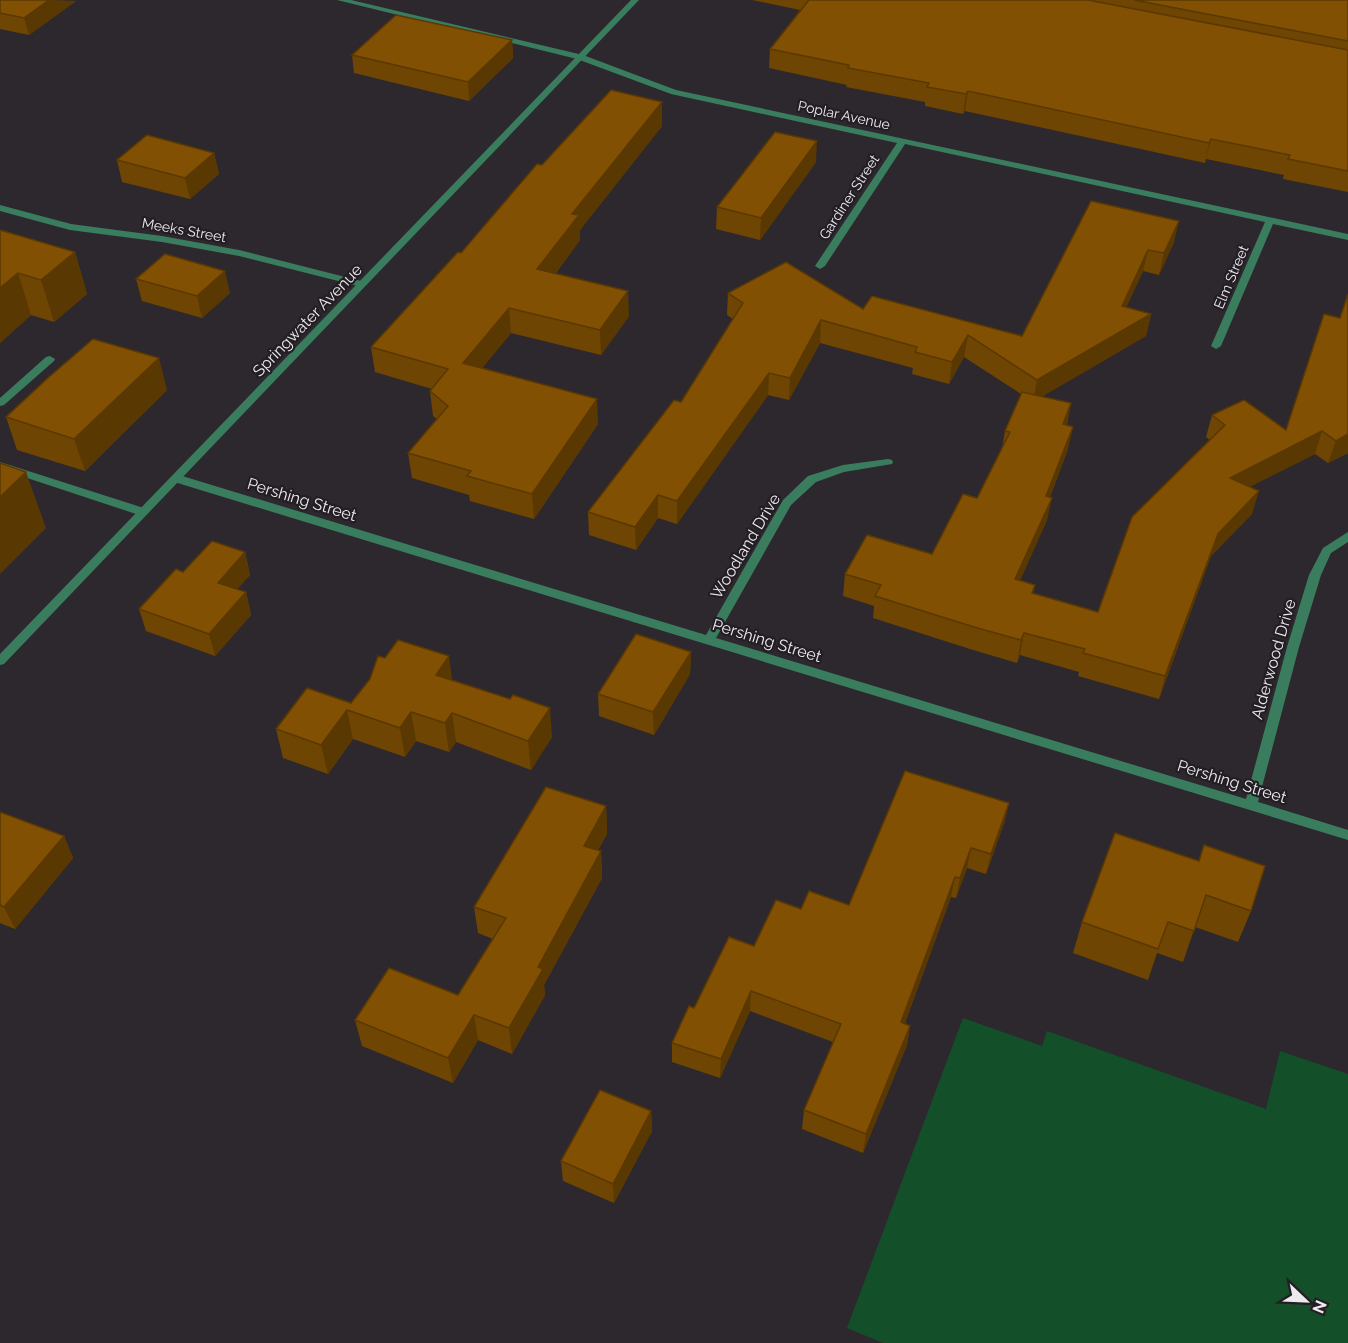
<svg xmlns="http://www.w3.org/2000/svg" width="1348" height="1343" viewBox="0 0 1348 1343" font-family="Raleway,sans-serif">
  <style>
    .green { fill: #13502a }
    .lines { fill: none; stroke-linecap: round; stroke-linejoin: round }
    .service { fill: #3a7d5e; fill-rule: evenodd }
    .minor { fill: #3a7d5e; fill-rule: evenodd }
    .tertiary { fill: #3a7d5e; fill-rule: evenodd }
    .wall { fill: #6f4503 }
    .shaded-wall { fill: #5a3802 }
    .building { fill: #815003; stroke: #5a3802; stroke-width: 1.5 }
    .labels { text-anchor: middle; stroke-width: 4.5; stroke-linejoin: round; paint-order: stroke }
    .far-street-label { font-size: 14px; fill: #edeaee; stroke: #231e24 }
    .street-label { font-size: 16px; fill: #edeaee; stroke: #231e24 }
  </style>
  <rect width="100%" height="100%" fill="#2d282e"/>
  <!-- green -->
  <polygon class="green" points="963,1018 1042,1046 1047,1031 1266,1109 1280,1051 1348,1074 1348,1343 883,1343 847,1328"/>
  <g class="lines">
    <!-- service -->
    <g class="service">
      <polygon points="50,356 55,359 54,361 4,405 0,406 0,398 46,357"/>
      <polygon points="0,462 147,509 149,512 143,516 139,515 0,469"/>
    </g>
    <!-- minor -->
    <g class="minor">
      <polygon points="337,0 351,0 583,55 676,90 1348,234 1348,240 1273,224 1221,346 1216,349 1211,346 1265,222 905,144 825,266 820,269 815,266 897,143 671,94 577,59"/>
      <polygon points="0,205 71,224 162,236 239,250 365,282 367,284 362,287 239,256 162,242 70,230 0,211"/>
      <polygon points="888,459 892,460 893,462 892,464 844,472 816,482 791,505 716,638 1246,799 1287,647 1309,575 1323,548 1348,532 1348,542 1331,553 1321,575 1299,647 1258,802 1348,830 1348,840 171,481 170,478 175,474 179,475 706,635 783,500 808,476 843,465"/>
    </g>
    <!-- tertiary -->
    <polygon class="tertiary" points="631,0 639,0 4,664 0,665 0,654"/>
  </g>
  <!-- wall -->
  <g class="wall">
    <polygon points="0,0 76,1 29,35 0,29"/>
    <polygon points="752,0 1348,0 1348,192 1283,179 1284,175 1206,159 1205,163 965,111 963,114 925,106 925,102 846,87 847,85 769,68 770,49 800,10"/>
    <polygon points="512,40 513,58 469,101 354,73 352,55"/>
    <polygon points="662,102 662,126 580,230 580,240 555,274 629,316 601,355 511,333 482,368 598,424 534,519 470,501 469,495 412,478 408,453 437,419 433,416 430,391 432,389 375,372 371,347 461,253"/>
    <polygon points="214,153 219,174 190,199 122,182 117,160"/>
    <polygon points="816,162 760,240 716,229 717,207"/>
    <polygon points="1091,201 1174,242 1159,275 1143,271 1126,307 1151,314 1146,336 1042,396 1067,425 1068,449 1050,497 1047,520 1020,580 1035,585 1033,593 1098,612 1210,440 1206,437 1212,415 1286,430 1324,314 1348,453 1328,463 1315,454 1249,487 1252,514 1211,556 1159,699 1078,676 1079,672 1020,655 1017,663 970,649 873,618 874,606 843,596 845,574 932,554 977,498 1002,449 1005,431 1021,394 964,357 949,384 912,374 913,368 820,343 789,400 768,395 677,524 658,518 636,550 589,535 588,512 681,402 733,319 727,315 728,293 863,309 1022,336"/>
    <polygon points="0,230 75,252 87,294 54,322 31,315 0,343"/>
    <polygon points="136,279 230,293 202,318 142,301"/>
    <polygon points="167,390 85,471 17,450 6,417"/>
    <polygon points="245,552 250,575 237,589 246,592 251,615 215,656 146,631 139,609 183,572"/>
    <polygon points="691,652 690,674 654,735 599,716 598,694"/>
    <polygon points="452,680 552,737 531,770 456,742 449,752 416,741 405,757 353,739 328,774 283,758 276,729"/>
    <polygon points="1009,803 1004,823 986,874 967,868 956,898 951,897 905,1023 910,1026 907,1045 863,1153 802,1129 804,1110 833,1042 750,1011 720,1078 672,1062 672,1043 694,1008 754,946 801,909 849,905"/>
    <polygon points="606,806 607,834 598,850 601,851 602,878 544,985 545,995 512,1054 478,1040 453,1083 362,1046 355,1020 458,995 493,939 478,933 474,907"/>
    <polygon points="0,812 64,836 73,858 15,929 0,923"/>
    <polygon points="1115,833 1251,911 1238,942 1195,927 1183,962 1157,953 1148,980 1073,953 1082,922"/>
    <polygon points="651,1111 652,1131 614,1203 563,1181 561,1161"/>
  </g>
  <!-- shaded-wall -->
  <g class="shaded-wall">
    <polygon points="49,0 76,1 29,35 24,18"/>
    <polygon points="512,40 513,58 469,101 468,82"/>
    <polygon points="968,91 965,111 963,114 966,94"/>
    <polygon points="662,102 662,126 580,230 580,240 539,294 537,269 572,214"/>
    <polygon points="1211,139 1205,163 1209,143"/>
    <polygon points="817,141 816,162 760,240 761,218"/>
    <polygon points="214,153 219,174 190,199 185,178"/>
    <polygon points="1179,221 1174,242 1159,275 1164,253"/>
    <polygon points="1148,250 1143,271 1117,328 1122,306"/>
    <polygon points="75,252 87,294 54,322 41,280"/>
    <polygon points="225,271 230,293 202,318 197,296"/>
    <polygon points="18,273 31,315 0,343 0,288"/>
    <polygon points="628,291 629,316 601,355 600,330"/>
    <polygon points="509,308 511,333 466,388 463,363"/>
    <polygon points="1151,314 1146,336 1033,402 1037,380"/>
    <polygon points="821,320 820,343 789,400 790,378"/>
    <polygon points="968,335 964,357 949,384 952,362"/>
    <polygon points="159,358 167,390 85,471 74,439"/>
    <polygon points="769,373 768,395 677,524 677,501"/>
    <polygon points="597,399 598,424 534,519 532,494"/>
    <polygon points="1071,403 1067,426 1063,424"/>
    <polygon points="1073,427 1068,449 1041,519 1046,496"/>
    <polygon points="1322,431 1315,454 1223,500 1230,478"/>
    <polygon points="1348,434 1348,453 1328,463 1336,441"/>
    <polygon points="26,472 46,528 0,574 0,497"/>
    <polygon points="1259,491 1252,514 1211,556 1159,699 1165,676 1218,534"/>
    <polygon points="658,495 658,518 636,550 635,527"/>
    <polygon points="1052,498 1047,520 1011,601 1015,579"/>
    <polygon points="245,552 250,575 223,605 218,583"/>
    <polygon points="246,592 251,615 215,656 209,634"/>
    <polygon points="1024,633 1020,655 1017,663 1021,640"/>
    <polygon points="691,652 690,674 654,735 653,712"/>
    <polygon points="449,656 453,686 436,675"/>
    <polygon points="550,708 552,737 531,770 528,741"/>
    <polygon points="347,710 353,739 328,774 321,745"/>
    <polygon points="411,712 416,741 405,757 400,728"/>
    <polygon points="452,713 456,742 449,752 445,723"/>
    <polygon points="1009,803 1004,823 986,874 991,854"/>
    <polygon points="606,806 607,834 585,873 584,846"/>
    <polygon points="64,836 73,858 15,929 4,907"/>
    <polygon points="971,848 967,868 956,898 960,878"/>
    <polygon points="601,851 602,878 544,985 545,995 512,1054 509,1028 538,967"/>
    <polygon points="955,877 951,897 898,1042 901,1022"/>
    <polygon points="751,991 750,1011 720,1078 721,1059"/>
    <polygon points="474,1015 478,1040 453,1083 448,1058"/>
    <polygon points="910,1026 907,1045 863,1153 866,1134"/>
    <polygon points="651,1111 652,1131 614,1203 613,1184"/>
  </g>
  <!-- building -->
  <g class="building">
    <polygon points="0,0 49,0 24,18 0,13"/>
    <polygon points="809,0 1088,0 1348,50 1348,171 1288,159 1290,155 1211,139 1209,143 968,91 966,94 927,87 929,83 848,68 849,65 770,49"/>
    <polygon points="1134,0 1348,0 1348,41"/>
    <polygon points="396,15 512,40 468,82 352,55"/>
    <polygon points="611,90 662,102 572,214 579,215 537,269 628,291 600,330 509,308 463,363 597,399 532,494 467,476 471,471 408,453 448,406 430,391 448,369 371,347 458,252 461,253 537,164 542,165"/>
    <polygon points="775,132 817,141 761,218 717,207"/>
    <polygon points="147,135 214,153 185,178 117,160"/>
    <polygon points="1091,201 1179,221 1164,253 1148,250 1122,306 1151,314 1037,380 968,335 952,362 915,352 917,347 821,320 790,378 769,373 677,501 658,495 635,527 588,512 674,400 681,402 743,303 728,293 786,262 863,309 872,296 1022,336"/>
    <polygon points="0,230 75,252 41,280 18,273 0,288"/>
    <polygon points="165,254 225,271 197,296 136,279"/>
    <polygon points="1348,294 1348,434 1336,441 1322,431 1230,478 1259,491 1218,534 1165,676 1083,653 1085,649 1024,633 1021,640 974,627 875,596 881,585 845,574 867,535 932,554 963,494 977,498 1010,432 1005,431 1022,392 1071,403 1063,424 1073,427 1046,496 1052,498 1015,579 1035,585 1032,593 1098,612 1132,517 1225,425 1212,415 1244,400 1286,430 1324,314 1340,318"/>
    <polygon points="93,339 159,358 74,439 6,417 49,377"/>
    <polygon points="0,463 26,472 0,497"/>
    <polygon points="212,541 245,552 218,583 246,592 209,634 139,609 176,569 183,572"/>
    <polygon points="636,634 691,652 653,712 598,694"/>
    <polygon points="398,640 449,656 436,675 510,699 513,695 550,708 528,741 452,713 445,723 411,712 400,728 347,710 321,745 276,729 307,688 351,703 370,679 378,656 385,658"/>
    <polygon points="905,771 1009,803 991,854 971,848 960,878 955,877 901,1022 910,1026 866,1134 804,1110 841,1024 751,991 721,1059 672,1043 689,1006 694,1008 729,937 754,946 776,900 801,909 809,891 849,905"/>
    <polygon points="546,787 606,806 584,846 601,851 538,967 543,969 509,1028 474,1015 448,1058 355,1020 389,968 458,995 506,918 474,907"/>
    <polygon points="0,812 64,836 4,907 0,905"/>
    <polygon points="1115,833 1199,861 1204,845 1265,866 1251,911 1206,895 1194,931 1168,922 1158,949 1082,922"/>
    <polygon points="600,1090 651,1111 613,1184 561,1161"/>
  </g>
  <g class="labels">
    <!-- far-street labels -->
    <g class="far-street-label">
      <text transform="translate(844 115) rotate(12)" y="5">Poplar Avenue</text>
      <text transform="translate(849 197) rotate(-57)" y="5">Gardiner Street</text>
      <text transform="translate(184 230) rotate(10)" y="5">Meeks Street</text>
      <text transform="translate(1231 277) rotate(-67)" y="5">Elm Street</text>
    </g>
    <!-- street labels -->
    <g class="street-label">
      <text transform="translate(307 320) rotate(-46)" y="6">Springwater Avenue</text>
      <text transform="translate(302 499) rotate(17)" y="6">Pershing Street</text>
      <text transform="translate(745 546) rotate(-59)" y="6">Woodland Drive</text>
      <text transform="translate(767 640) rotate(17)" y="6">Pershing Street</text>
      <text transform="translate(1273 659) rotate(-74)" y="6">Alderwood Drive</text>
      <text transform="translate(1232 781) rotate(17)" y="6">Pershing Street</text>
    </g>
  </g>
  <!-- north arrow -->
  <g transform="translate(1306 1301) rotate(113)" stroke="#231e24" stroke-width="4.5" paint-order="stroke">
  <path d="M0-4.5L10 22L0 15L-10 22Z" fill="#edeaee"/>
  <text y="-9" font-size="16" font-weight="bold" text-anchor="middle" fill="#edeaee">N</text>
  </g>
</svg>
